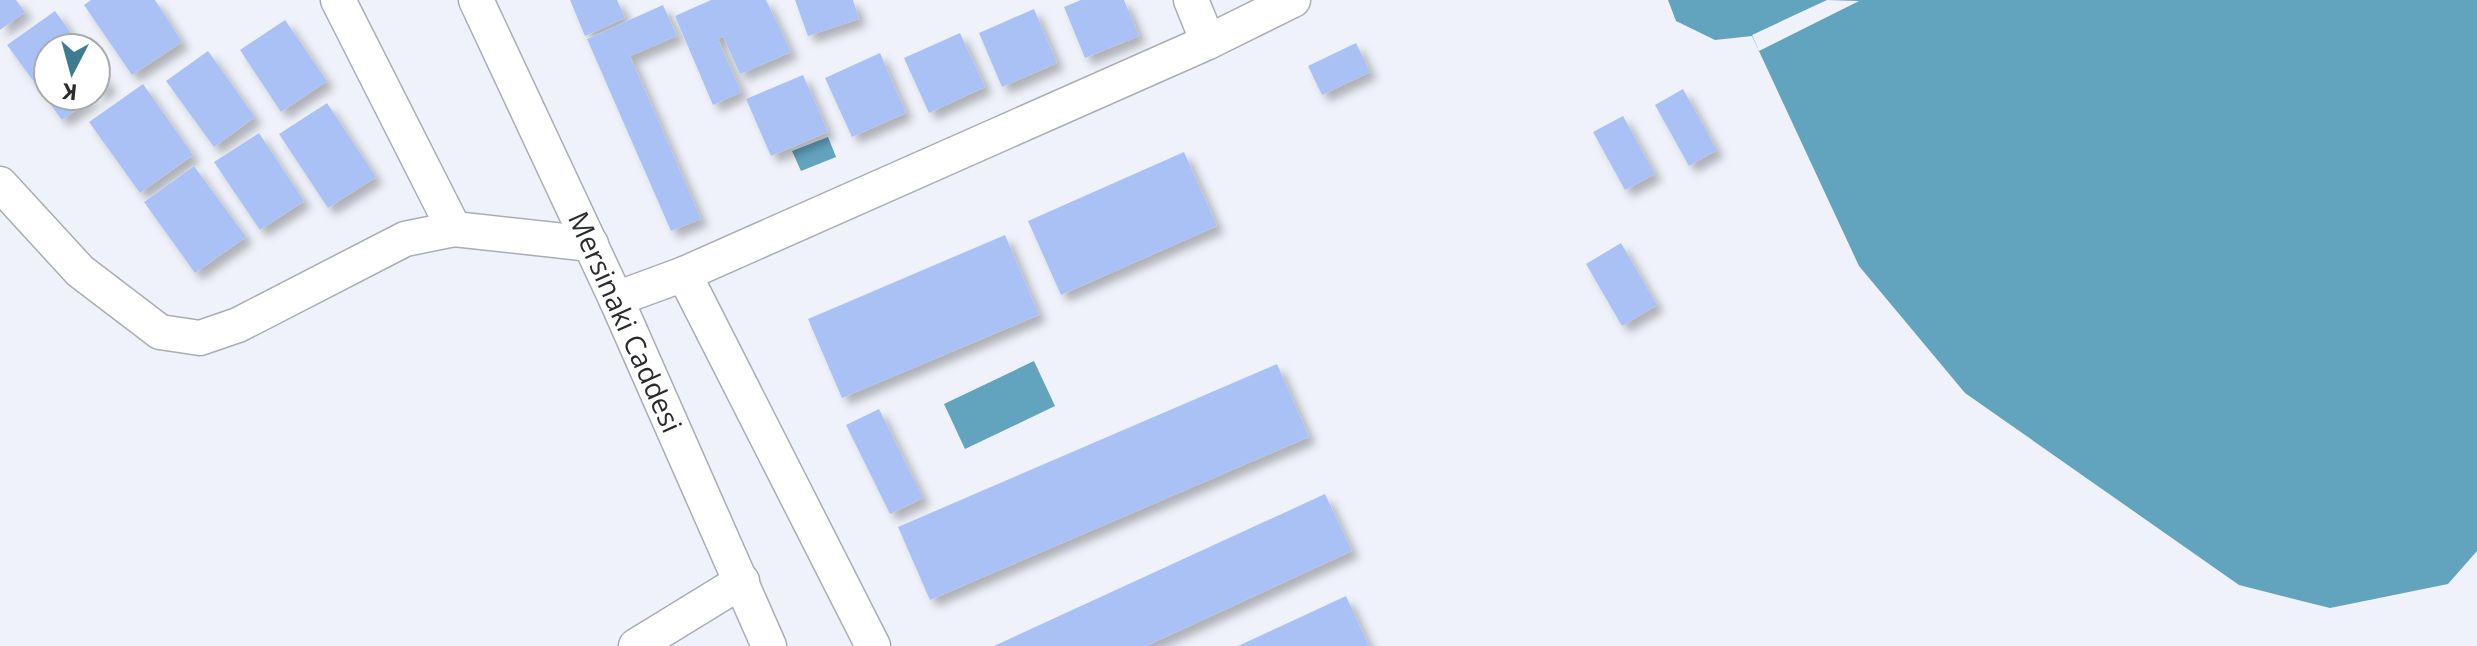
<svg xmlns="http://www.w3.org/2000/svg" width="2477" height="646" viewBox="0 0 2477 646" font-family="'Open Sans',sans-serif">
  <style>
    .water { fill: #62a3be }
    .pier { fill: #eff2fa }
    .building { fill: #aac1f5; filter: url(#shadow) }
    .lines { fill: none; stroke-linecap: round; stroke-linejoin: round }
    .minor-casing { stroke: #a9adb4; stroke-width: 37 }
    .minor { stroke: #fff; stroke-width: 34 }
    .labels { text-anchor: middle; stroke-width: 7; stroke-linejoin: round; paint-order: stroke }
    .street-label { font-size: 28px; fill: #292b2d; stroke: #fff }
  </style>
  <defs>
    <filter id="shadow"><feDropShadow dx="7" dy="7" stdDeviation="4" flood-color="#0004"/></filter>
  </defs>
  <rect width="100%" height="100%" fill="#eff2fa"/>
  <!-- water -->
  <g class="water">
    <polygon points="1668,0 2477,0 2477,551 2448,584 2330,608 2239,585 1965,393 1859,266 1752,36 1715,40 1676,21"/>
    <polygon points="828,137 836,157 801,171 792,151"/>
    <polygon points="1034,361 1055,406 965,449 944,404"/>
  </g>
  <!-- pier -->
  <polygon class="pier" points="1827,0 1859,1 1759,51 1752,35"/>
  <!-- building -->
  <g class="building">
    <polygon points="0,0 16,0 25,12 0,30"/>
    <polygon points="91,0 155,0 182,42 132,75 84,5"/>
    <polygon points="570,0 617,0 625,18 585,36"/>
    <polygon points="711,0 766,0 791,52 740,74 723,36 718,39 741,92 713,105 675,16"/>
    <polygon points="795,0 853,0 859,19 808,36"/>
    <polygon points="1081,0 1124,0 1139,36 1085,58 1064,7"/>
    <polygon points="663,5 677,36 630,56 701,219 671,231 587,39"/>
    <polygon points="1034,9 1057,63 1002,87 979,33"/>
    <polygon points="55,11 82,48 48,48 48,96 96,96 62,120 7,45"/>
    <polygon points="285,20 327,81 281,112 240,50"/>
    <polygon points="960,33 985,87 929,113 904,58"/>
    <polygon points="1356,43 1370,72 1322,95 1308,66"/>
    <polygon points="208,51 255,117 214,147 166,81"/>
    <polygon points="880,53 906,113 852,137 825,78"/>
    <polygon points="96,67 110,86 96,96"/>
    <polygon points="803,75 828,132 771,156 746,99"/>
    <polygon points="143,84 193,155 140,193 89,122"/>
    <polygon points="1683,89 1717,150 1689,166 1655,105"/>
    <polygon points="327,103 376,177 328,208 279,134"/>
    <polygon points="1623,116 1655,174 1625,190 1593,132"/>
    <polygon points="259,133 304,201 260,230 214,162"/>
    <polygon points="1184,152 1217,226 1061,295 1028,221"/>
    <polygon points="194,166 246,237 195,273 144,202"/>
    <polygon points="1005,235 1039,315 842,398 808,319"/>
    <polygon points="1621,243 1657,305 1622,326 1586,264"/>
    <polygon points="1277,364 1309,437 930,600 898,527"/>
    <polygon points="879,409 923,498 890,514 846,425"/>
    <polygon points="1325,494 1352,551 1146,646 994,646"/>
    <polygon points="1346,596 1369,646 1238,646"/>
  </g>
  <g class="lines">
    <!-- minor casing -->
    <g class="minor-casing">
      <g id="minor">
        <polyline points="338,0 454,229"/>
        <polyline points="476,0 616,299 769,646"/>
        <polyline points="1208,42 1293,0"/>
        <polyline points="0,184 80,271 160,332 200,338 238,325 405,239 454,229 591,244"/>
        <polyline points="684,274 873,646"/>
        <polyline points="616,299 684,274 1208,42 1191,0"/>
        <polyline points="636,646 742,581"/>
      </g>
    </g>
    <!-- minor -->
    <use href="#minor" class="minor"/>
  </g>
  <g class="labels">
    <!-- street labels -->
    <g class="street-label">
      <text transform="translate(625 322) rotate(66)" y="10">Mersinaki Caddesi</text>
    </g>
  </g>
  <!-- north arrow -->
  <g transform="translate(72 72) rotate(186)"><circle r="38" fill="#ffffff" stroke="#a9aaab" stroke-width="2"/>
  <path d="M0-6L14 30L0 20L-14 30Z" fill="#3d7b91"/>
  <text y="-12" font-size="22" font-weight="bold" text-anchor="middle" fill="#292b2d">K</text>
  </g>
</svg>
